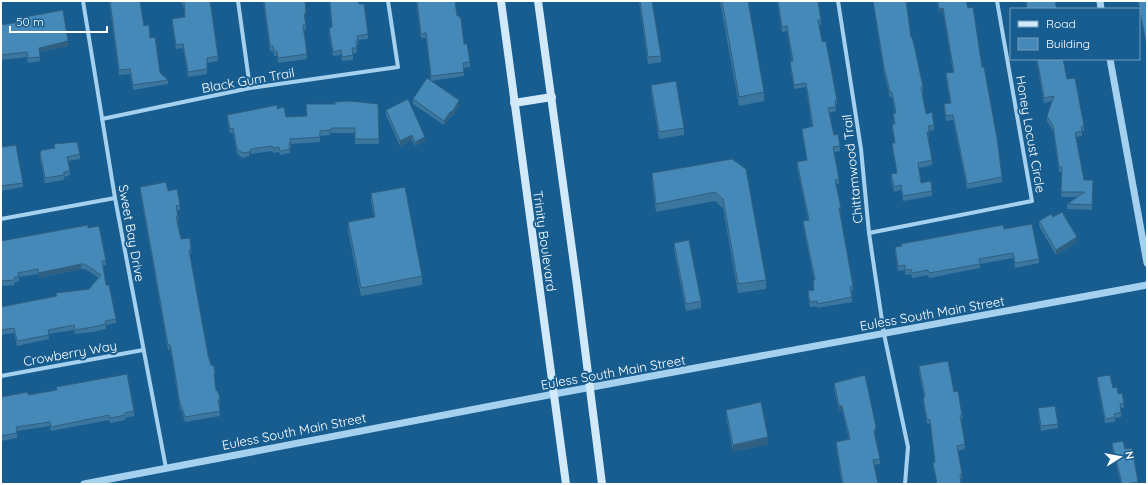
<svg xmlns="http://www.w3.org/2000/svg" width="1148" height="485" viewBox="0 0 1148 485" font-family="Quicksand,sans-serif">
  <style>
    .lines { fill: none; stroke-linecap: round; stroke-linejoin: round }
    .minor { stroke: #a5d1ef; stroke-width: 4 }
    .tertiary { stroke: #a5d1ef; stroke-width: 7 }
    .secondary { stroke: #d2e9fa; stroke-width: 8 }
    .wall { fill: #3b769e }
    .shaded-wall { fill: #306081 }
    .building { fill: #4589b8; stroke: #306081 }
    .labels { text-anchor: middle; stroke-width: 4; stroke-linejoin: round; paint-order: stroke }
    .street-label { font-size: 13px; fill: #fff; stroke: #185d8f }
  </style>
  <rect width="100%" height="100%" fill="#185d8f"/>
  <g class="lines">
    <!-- minor -->
    <g class="minor">
      <polyline points="83,1 115,198 166,468"/>
      <polyline points="238,1 250,88"/>
      <polyline points="838,1 861,149 869,233 884,334 908,447 905,484"/>
      <polyline points="102,119 250,88 398,67 388,1"/>
      <polyline points="1,219 115,198"/>
      <polyline points="869,233 1032,201 997,1"/>
      <polyline points="1,376 143,350"/>
    </g>
    <!-- tertiary -->
    <g class="tertiary">
      <polyline points="1100,1 1101,9"/>
      <polyline points="1110,59 1147,263"/>
      <polyline points="84,484 554,394 1147,285"/>
    </g>
    <!-- secondary -->
    <g class="secondary">
      <polyline points="501,1 566,484"/>
      <polyline points="538,1 577,286 602,484"/>
      <polyline points="514,103 552,97"/>
    </g>
  </g>
  <!-- wall -->
  <g class="wall">
    <polygon points="109,1 140,1 144,26 150,38 160,73 168,80 168,84 133,90 130,74 119,75"/>
    <polygon points="180,1 210,1 218,56 218,61 207,63 207,74 188,77 183,48 176,49 172,24 172,19 185,17 183,5 181,3"/>
    <polygon points="263,1 305,1 306,16 305,19 306,30 304,30 307,54 307,59 278,63 277,56 274,56 273,51 270,51"/>
    <polygon points="329,1 358,1 359,4 368,34 368,39 358,40 358,45 356,46 357,53 353,53 353,60 342,61 341,55 333,56 329,33 329,28 332,28"/>
    <polygon points="416,1 455,1 457,16 464,44 470,62 470,67 463,68 464,76 431,81 426,38 421,38"/>
    <polygon points="639,1 652,1 661,56 661,62 648,64"/>
    <polygon points="720,1 748,1 764,92 764,101 739,106"/>
    <polygon points="777,1 818,1 821,20 821,25 819,25 822,41 837,100 837,104 836,104 836,111 829,113 834,135 840,146 840,151 834,152 839,179 839,184 836,184 841,212 840,213 853,286 853,291 851,291 852,297 852,302 817,308 817,306 810,307 808,296 808,291 814,290 813,280 814,280 803,225 803,221 808,220 797,167 797,162 807,160 802,134 802,129 812,127 806,87 794,89 790,66 790,61 792,61 787,31 782,32"/>
    <polygon points="873,1 906,1 911,37 923,87 923,92 922,92 926,114 934,125 934,130 928,131 929,137 928,137 932,160 932,165 919,168 921,183 932,191 932,196 903,201 901,190 894,192 891,179 891,174 897,173 892,148 892,143 895,143 892,129 892,124 894,124 893,113 895,113 892,97 890,97 884,73"/>
    <polygon points="937,1 966,1 982,67 1002,177 1002,182 967,189 953,120 946,121 944,109 944,104 950,103 946,78 946,73 953,72 943,13 939,13"/>
    <polygon points="1138,1 1147,1 1147,51"/>
    <polygon points="20,18 68,46 40,52 40,61 28,63 27,57 1,60 1,25 20,22"/>
    <polygon points="1036,59 1063,59 1067,79 1084,126 1084,131 1082,131 1082,136 1076,137 1084,180 1093,180 1092,210 1067,209 1067,204 1078,197 1061,197 1062,172 1059,172 1053,131 1047,121 1047,116 1052,101 1044,103"/>
    <polygon points="651,85 684,128 684,135 659,139 651,92"/>
    <polygon points="413,99 459,105 453,116 450,117 444,125 413,104"/>
    <polygon points="378,104 379,144 355,144 355,133 331,133 330,135 320,136 320,142 291,144 291,147 290,148 290,153 280,155 279,152 273,153 272,151 251,154 249,156 243,158 237,154 233,133 230,133 227,120 227,115 277,109 286,117 307,116"/>
    <polygon points="386,110 425,141 415,146 412,140 400,146 386,115"/>
    <polygon points="54,144 80,154 80,159 68,161 70,171 70,175 64,177 64,180 45,183 40,158 40,153 54,148"/>
    <polygon points="1,147 23,183 23,187 1,191"/>
    <polygon points="732,159 766,280 766,289 738,293 723,208 715,201 656,212 652,182 652,173"/>
    <polygon points="140,187 168,191 180,205 180,210 177,210 178,217 178,222 177,222 181,239 191,250 191,254 190,255 208,355 215,378 214,379 216,390 220,403 219,405 220,416 185,422 181,409 180,410 172,359 170,349 168,350 140,191"/>
    <polygon points="371,193 422,276 422,285 361,296 348,231 348,222 374,217 371,202"/>
    <polygon points="1053,217 1077,242 1056,255 1039,226 1039,221"/>
    <polygon points="88,228 106,261 106,265 103,266 106,285 116,319 116,323 106,325 106,329 93,332 75,334 74,330 49,334 49,339 17,346 14,333 1,335 1,307 56,296 56,293 89,289 99,278 85,269 81,269 38,278 38,274 19,277 19,281 15,282 14,285 1,286 1,241"/>
    <polygon points="1004,229 1039,259 1039,263 1015,268 1013,258 980,264 980,268 929,278 928,275 912,278 911,274 905,275 905,270 898,271 895,252 895,247 901,246 901,244"/>
    <polygon points="674,243 701,301 701,308 686,311 674,250"/>
    <polygon points="919,366 954,392 962,415 962,420 961,420 965,444 965,449 958,451 962,474 962,479 937,484 933,467 933,463 935,462 930,424 927,423 923,402 923,397 924,397 919,371"/>
    <polygon points="1097,377 1113,388 1118,394 1124,403 1124,408 1121,408 1121,417 1115,418 1115,422 1105,423 1097,382"/>
    <polygon points="834,383 876,432 874,435 880,459 880,464 874,465 878,484 842,484 836,447 836,442 849,440 842,410 839,411 834,388"/>
    <polygon points="56,387 134,411 134,416 125,418 125,420 110,423 109,420 51,431 50,426 17,431 17,438 1,441 1,397 28,395 56,390"/>
    <polygon points="1038,408 1058,424 1058,428 1041,431 1038,413"/>
    <polygon points="726,410 768,444 733,452 726,416"/>
    <polygon points="1112,443 1138,484 1121,484 1112,448"/>
  </g>
  <!-- shaded-wall -->
  <g class="shaded-wall">
    <polygon points="943,8 943,13 939,13 939,9"/>
    <polygon points="306,12 306,16 304,20 304,15"/>
    <polygon points="68,41 68,46 39,52 39,48"/>
    <polygon points="459,100 459,105 453,116 450,117 444,125 444,121"/>
    <polygon points="331,128 331,133 330,135 330,130"/>
    <polygon points="412,135 412,140 400,146 400,141"/>
    <polygon points="425,137 425,141 415,146 415,142"/>
    <polygon points="251,149 251,154 249,156 249,152"/>
    <polygon points="839,208 841,208 841,212 839,213"/>
    <polygon points="1077,237 1077,242 1056,255 1056,250"/>
    <polygon points="81,264 81,269 38,278 38,273"/>
    <polygon points="839,406 842,406 842,410 839,411"/>
    <polygon points="876,427 876,432 874,437 874,432"/>
    <polygon points="768,437 768,444 733,452 733,445"/>
    <polygon points="1138,482 1138,484 1126,484"/>
  </g>
  <!-- building -->
  <g class="building">
    <polygon points="110,1 140,1 144,26 149,25 150,38 155,37 160,73 168,80 133,85 130,69 119,70"/>
    <polygon points="184,1 210,1 218,56 207,58 207,69 188,72 183,44 176,45 172,19 185,17"/>
    <polygon points="264,1 305,1 306,12 304,15 306,25 303,25 307,54 278,58 277,51 274,51 273,46 270,46"/>
    <polygon points="330,1 358,1 359,4 364,4 368,34 357,36 358,41 356,41 357,48 352,48 353,55 342,57 341,50 333,52 329,28 332,27"/>
    <polygon points="417,1 455,1 457,16 459,16 461,19 464,44 467,44 470,62 463,63 464,72 431,76 426,33 421,34"/>
    <polygon points="640,1 652,1 661,56 648,57"/>
    <polygon points="722,1 748,1 764,92 739,97"/>
    <polygon points="778,1 818,1 821,20 818,20 822,41 826,42 837,100 835,100 836,107 828,108 834,135 838,134 840,146 833,147 839,179 835,180 841,208 839,208 853,286 850,287 852,297 817,304 817,301 810,302 808,291 814,290 813,280 815,280 803,221 809,220 797,162 807,160 802,129 813,126 806,83 794,85 790,61 793,61 787,26 782,27"/>
    <polygon points="873,1 906,1 911,37 912,37 915,49 923,87 921,87 926,114 932,112 934,125 928,126 929,132 927,132 932,160 918,163 921,183 931,181 932,191 903,196 901,185 894,187 891,174 897,173 892,143 895,143 892,124 895,124 893,113 896,113 892,92 890,92 884,68"/>
    <polygon points="938,1 966,1 968,8 973,7 982,67 984,67 997,138 1002,177 967,184 953,115 946,116 944,104 951,103 946,73 954,72 943,8 939,9"/>
    <polygon points="1026,1 1055,1 1057,9 1032,9 1032,8 1027,9"/>
    <polygon points="1138,1 1147,1 1147,47"/>
    <polygon points="63,10 68,41 39,48 40,57 28,58 27,52 1,55 1,25 20,22 20,18"/>
    <polygon points="1037,59 1063,59 1067,79 1075,78 1084,126 1081,127 1082,131 1075,133 1084,180 1093,180 1092,205 1067,204 1085,192 1061,192 1062,167 1059,167 1053,126 1047,116 1054,96 1044,98"/>
    <polygon points="427,78 459,100 453,111 450,112 444,121 413,99"/>
    <polygon points="676,81 684,128 659,132 651,85"/>
    <polygon points="408,99 425,137 415,142 412,135 400,141 386,110"/>
    <polygon points="349,101 378,104 379,139 355,139 355,128 331,128 330,130 320,131 320,137 290,139 291,143 289,143 290,149 280,151 279,147 273,148 272,146 251,149 249,152 243,153 237,149 233,128 230,129 227,115 277,105 277,109 284,107 286,117 307,116 306,104 335,104 335,102"/>
    <polygon points="77,142 80,154 67,157 70,171 64,172 64,175 45,178 40,153 42,150 55,148 54,144"/>
    <polygon points="16,145 23,183 1,186 1,147"/>
    <polygon points="732,159 746,169 766,280 738,284 723,199 715,192 656,204 652,173"/>
    <polygon points="166,182 168,191 177,189 180,205 176,206 178,217 176,217 181,239 190,238 191,250 189,250 208,355 211,365 214,366 215,373 214,375 216,390 218,392 220,398 218,401 220,411 185,417 181,405 180,405 172,354 170,345 168,345 140,187"/>
    <polygon points="405,187 422,276 361,288 348,222 375,217 371,193"/>
    <polygon points="1062,212 1077,237 1056,250 1039,221 1051,214 1053,217"/>
    <polygon points="1032,224 1039,259 1015,263 1013,253 979,259 980,264 929,273 928,270 912,273 911,269 905,270 905,265 898,266 895,247 902,246 901,244 1003,225 1004,229"/>
    <polygon points="88,225 88,228 99,226 106,261 102,261 106,285 109,285 116,319 105,321 106,324 93,327 75,330 74,325 48,330 49,335 17,341 14,328 1,330 1,307 57,296 56,293 89,289 101,275 85,264 81,264 38,273 38,269 18,273 19,277 15,277 14,280 1,281 1,241"/>
    <polygon points="689,240 701,301 686,304 674,243"/>
    <polygon points="948,361 954,392 958,391 962,415 960,416 965,444 957,446 962,474 960,475 961,484 937,484 933,463 935,462 930,420 927,419 923,397 925,397 919,366"/>
    <polygon points="127,374 134,411 125,413 125,415 110,418 109,415 51,427 50,422 16,427 17,433 1,436 1,397 28,392 28,395 57,390 56,387"/>
    <polygon points="865,375 876,427 874,432 880,459 873,460 878,484 843,484 836,442 850,439 842,406 839,406 834,383"/>
    <polygon points="1110,375 1113,388 1117,387 1118,394 1122,393 1124,403 1120,404 1121,412 1114,414 1115,417 1105,419 1097,377"/>
    <polygon points="761,402 768,437 733,445 726,410"/>
    <polygon points="1055,406 1058,424 1041,426 1038,408"/>
    <polygon points="1123,441 1125,449 1132,448 1138,482 1126,484 1122,484 1112,443"/>
  </g>
  <g class="labels">
    <!-- street labels -->
    <g class="street-label">
      <text transform="translate(248 80) rotate(-10)" y="5">Black Gum Trail</text>
      <text transform="translate(1031 134) rotate(80)" y="5">Honey Locust Circle</text>
      <text transform="translate(852 169) rotate(-96)" y="5">Chittamwood Trail</text>
      <text transform="translate(132 233) rotate(80)" y="5">Sweet Bay Drive</text>
      <text transform="translate(545 241) rotate(82)" y="5">Trinity Boulevard</text>
      <text transform="translate(932 313) rotate(-10)" y="5">Euless South Main Street</text>
      <text transform="translate(70 353) rotate(-10)" y="5">Crowberry Way</text>
      <text transform="translate(613 372) rotate(-10)" y="5">Euless South Main Street</text>
      <text transform="translate(294 431) rotate(-11)" y="5">Euless South Main Street</text>
    </g>
  </g>
  <!-- border -->
  <rect width="1148" height="485" fill="none" stroke="#ffffff" stroke-width="4"/>
  <!-- legend -->
  <rect x="1010" y="8" width="130" height="52" fill="#185d8f" stroke="#749ebc"/>
  <rect x="1018" y="21" width="20" height="6" fill="#d2e9fa" stroke="#749ebc"/>
  <text x="1046" y="28" font-size="12" fill="#ffffff">Road</text>
  <rect x="1018" y="38" width="20" height="12" fill="#4589b8" stroke="#749ebc"/>
  <text x="1046" y="48" font-size="12" fill="#ffffff">Building</text>
  <!-- north arrow -->
  <g transform="translate(1120 457) rotate(79)" stroke="#185d8f" stroke-width="3" paint-order="stroke">
  <path d="M0-3L7 15L0 10L-7 15Z" fill="#ffffff"/>
  <text y="-6" font-size="11" font-weight="bold" text-anchor="middle" fill="#ffffff">N</text>
  </g>
  <!-- scale -->
  <path d="M10 26v6h97v-6" fill="none" stroke="#ffffff" stroke-width="2"/>
  <text x="16" y="26" font-size="12" fill="#ffffff" stroke="#185d8f" stroke-width="3" paint-order="stroke">50 m</text>
</svg>
